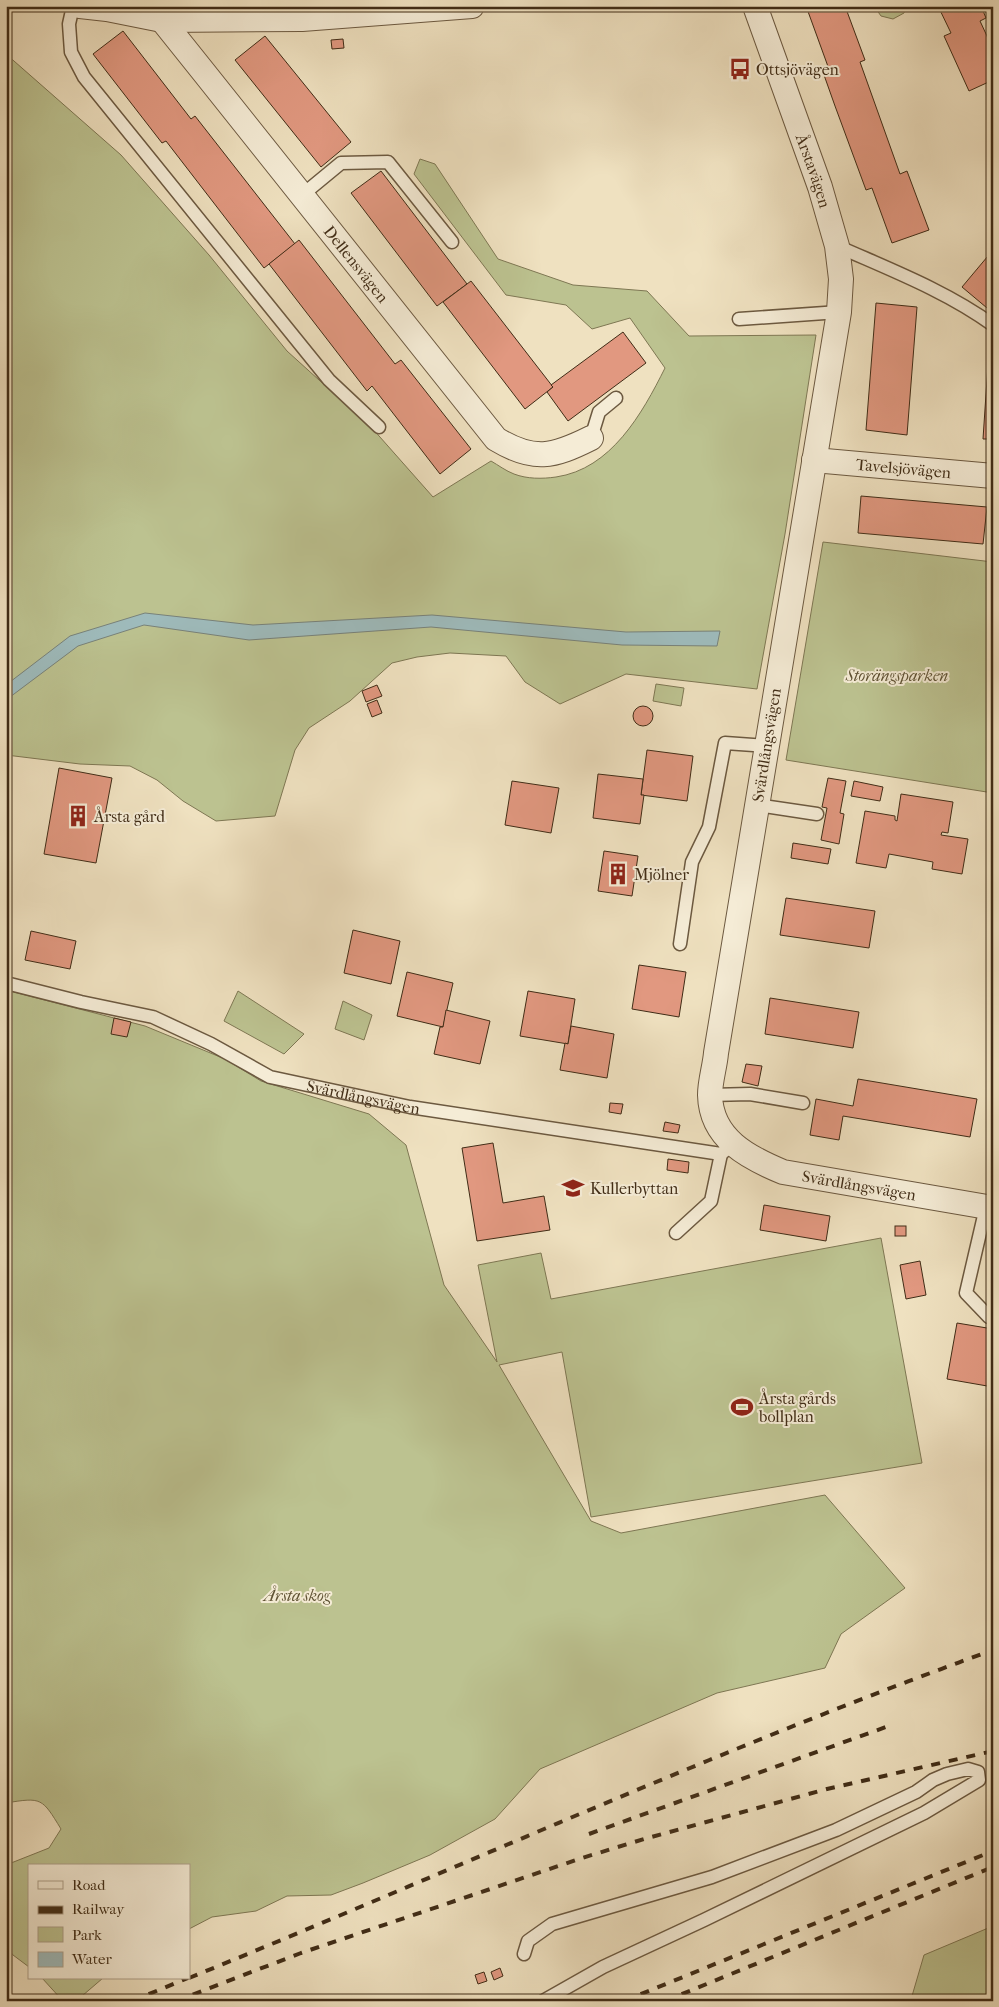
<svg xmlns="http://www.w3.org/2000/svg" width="999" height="2007" viewBox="0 0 999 2007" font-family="'IM FELL French Canon',serif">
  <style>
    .green { fill: #bcc290; stroke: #7e7753 }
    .water { fill: #9ebbbc; stroke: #78827a }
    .building { fill: #e19880; stroke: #402c16 }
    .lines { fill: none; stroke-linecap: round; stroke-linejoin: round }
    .lane-casing { stroke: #6c5940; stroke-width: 15 }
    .street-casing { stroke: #6c5940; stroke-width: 26 }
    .lane { stroke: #f5ecd6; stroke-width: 12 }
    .street { stroke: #f5ecd6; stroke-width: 24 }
    .rail { stroke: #402c16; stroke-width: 4; stroke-dasharray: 9 9; stroke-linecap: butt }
    .labels { text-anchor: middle; stroke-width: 4; stroke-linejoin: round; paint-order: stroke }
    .poi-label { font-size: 16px; fill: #402c16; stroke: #f5ecd6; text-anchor: start }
    .street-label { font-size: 16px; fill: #402c16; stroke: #f5ecd6 }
    .park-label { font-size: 16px; font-style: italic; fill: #5f5234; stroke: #f5ecd6 }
  </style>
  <rect width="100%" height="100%" fill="#efe1c0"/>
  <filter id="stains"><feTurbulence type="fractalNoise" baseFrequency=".004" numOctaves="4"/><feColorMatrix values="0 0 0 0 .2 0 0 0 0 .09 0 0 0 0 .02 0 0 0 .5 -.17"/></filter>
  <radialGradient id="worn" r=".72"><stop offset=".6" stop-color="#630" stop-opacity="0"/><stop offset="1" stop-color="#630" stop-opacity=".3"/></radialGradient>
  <!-- green -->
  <g class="green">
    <polygon points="874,6 907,6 904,13 893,19 881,16"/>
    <path d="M6,54L121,155L209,255L287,351L372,428L433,497L491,461C498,465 506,471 514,474C527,479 542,479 556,477C611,469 642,414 665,368L630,318L592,329L566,305L506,295L414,174L420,159L435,164L498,259L573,285L647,291L689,336L816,335L785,534L757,689L626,674L560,704L525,682L506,656L450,653L417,657L392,663L350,701L309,728L295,750L275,816L216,821L183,801L157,780L130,766L80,764L6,755Z"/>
    <polygon points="823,542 993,562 993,793 786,760"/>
    <polygon points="656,684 684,688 681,706 653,701"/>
    <path d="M6,990L145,1026L225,1059L261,1081L369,1114L406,1145L444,1285L497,1362L478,1265L541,1253L551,1299L881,1238L922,1463L591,1517L562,1352L499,1365L591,1521L621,1533L825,1495L905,1588L841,1634L825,1668L717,1693L540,1769L495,1819L430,1855L363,1883L331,1895L287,1896L256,1911L212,1917L189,1929V1866H29V1967L13,1955L6,1947V1865L49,1848L61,1829C42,1798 42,1797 6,1803Z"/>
    <polygon points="238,991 304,1034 284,1054 224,1021"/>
    <polygon points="343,1001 372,1015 364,1040 335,1029"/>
    <polygon points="993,1926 993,2001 901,2001 912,1996 924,1955"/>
    <polygon points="42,1978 103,1978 82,1996 62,2000"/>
  </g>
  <!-- water -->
  <polygon class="water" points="145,613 253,625 432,615 626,632 720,631 717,646 622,645 431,627 249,640 144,625 78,646 6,700 6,685 70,636"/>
  <!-- building -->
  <g class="building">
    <polygon points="806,6 845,6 865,60 860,62 900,174 907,171 929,230 892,243 872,188 866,190 835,106 824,75 830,72"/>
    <polygon points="938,6 981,6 986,18 980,21 993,49 993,80 969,91 944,36 951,33"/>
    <polygon points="123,31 191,119 195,116 295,244 264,268 166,141 162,143 93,54"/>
    <polygon points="265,36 351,142 321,167 235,60"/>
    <polygon points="343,39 344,48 332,49 331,40"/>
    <polygon points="381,171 467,284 437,306 351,193"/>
    <polygon points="299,240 395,364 401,360 471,449 440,474 372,386 367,391 269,264"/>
    <polygon points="993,250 993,313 962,287"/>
    <polygon points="471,281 553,387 525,409 443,302"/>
    <polygon points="876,303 917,307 907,435 866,430"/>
    <polygon points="623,332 646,363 568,421 547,392 553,387 551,385"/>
    <polygon points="988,364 993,364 993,439 983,439"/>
    <polygon points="861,496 987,507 983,544 858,533"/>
    <polygon points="377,685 382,696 366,702 362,691"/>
    <polygon points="377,700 382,713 372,717 367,704"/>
    <circle cx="643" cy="716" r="10"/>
    <polygon points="647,750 693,756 687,801 641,795"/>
    <polygon points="59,768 112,778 96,863 44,854"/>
    <polygon points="598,774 643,779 641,795 644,795 640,824 593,818"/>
    <polygon points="828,778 846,781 840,813 844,814 839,844 821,840 827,808 822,807"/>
    <polygon points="512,781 559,788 551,833 505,825"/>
    <polygon points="854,781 883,787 880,801 851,796"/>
    <polygon points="901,794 953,802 948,833 942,832 941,835 968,839 962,874 932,869 933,862 889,854 886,868 856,863 865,811 895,816 895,820 897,821"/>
    <polygon points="793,843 831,849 828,864 791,858"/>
    <polygon points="604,851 638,856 632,896 598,891"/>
    <polygon points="786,898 875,911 869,948 780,935"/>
    <polygon points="353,930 400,941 391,984 344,973"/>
    <polygon points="31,931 76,941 70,969 25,960"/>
    <polygon points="639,965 686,972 679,1017 632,1009"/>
    <polygon points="407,972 453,983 443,1027 397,1016"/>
    <polygon points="528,991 575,999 568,1044 520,1036"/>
    <polygon points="770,998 859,1012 853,1048 765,1034"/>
    <polygon points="446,1010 490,1021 480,1064 434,1054 440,1027 443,1027"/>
    <polygon points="114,1018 131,1022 127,1037 111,1034"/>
    <polygon points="571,1026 614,1034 607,1078 560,1070 565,1043 568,1044"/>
    <polygon points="746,1064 762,1066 758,1086 742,1082"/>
    <polygon points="858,1079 977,1099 970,1137 843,1116 839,1140 810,1135 816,1099 853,1106"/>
    <polygon points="610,1103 623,1104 621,1114 609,1112"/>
    <polygon points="665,1122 680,1125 678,1133 663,1131"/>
    <polygon points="493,1143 503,1203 544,1196 550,1230 477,1241 462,1148"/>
    <polygon points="668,1159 689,1162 688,1173 667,1170"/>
    <polygon points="764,1205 830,1216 826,1241 760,1230"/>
    <rect x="895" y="1226" width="11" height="10"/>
    <polygon points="920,1261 926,1295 906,1299 900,1265"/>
    <polygon points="957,1323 993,1329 993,1387 947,1379"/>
    <polygon points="500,1968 503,1976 494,1980 491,1972"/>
    <polygon points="484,1972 487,1981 478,1984 475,1975"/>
  </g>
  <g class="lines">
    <!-- lane casing -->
    <g class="lane-casing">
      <g id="lane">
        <polyline points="73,6 69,24 71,52 84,77 329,380 379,427"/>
        <polyline points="301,196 341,163 388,162 452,242"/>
        <path d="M837,246C891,270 946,291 993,325"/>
        <polyline points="739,319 839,312"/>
        <polyline points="591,438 599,412 616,398"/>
        <polyline points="757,805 817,814"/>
        <polyline points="680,944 692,862 709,827 725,743 767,746"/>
        <path id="s1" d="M6,983L81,1002L153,1017L211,1044L270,1077L410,1107L721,1154L732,1145"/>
        <polyline points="710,1095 750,1094 803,1103"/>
        <polyline points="986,1207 966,1293 989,1317 993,1317"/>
        <polyline points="676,1233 711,1201 721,1154"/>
        <polyline points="524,1954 528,1941 552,1924 712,1877 836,1830 916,1792 933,1780 947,1774 968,1769 978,1772 979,1780 924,1813 704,1920 603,1967 543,2001"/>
      </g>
    </g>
    <!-- street casing -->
    <g class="street-casing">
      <g id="street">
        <polyline points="80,6 107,9 162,20 302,19 472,6"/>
        <path id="s2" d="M154,6L162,20L206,75L496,439C534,462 553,457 591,438"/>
        <path id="s3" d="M755,6L820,187L837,246L841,279L839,312L716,1053C715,1066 710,1081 710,1095C711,1139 749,1158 783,1172L993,1208"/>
        <path id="s4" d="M814,460L993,476"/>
      </g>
    </g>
    <!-- lane -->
    <use href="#lane" class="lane"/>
    <!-- street -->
    <use href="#street" class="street"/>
    <!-- rail -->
    <g class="rail">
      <polyline points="589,1834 886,1727"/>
      <path d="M189,1978C457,1869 721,1748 993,1650"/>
      <polyline points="132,2001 188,1978"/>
      <polyline points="176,2001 301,1953 582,1858 644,1839 827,1789 993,1751"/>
      <polyline points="624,2001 993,1851"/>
      <polyline points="665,2001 993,1867"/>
    </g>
  </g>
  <!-- icons -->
  <defs>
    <g id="bus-bare" transform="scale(1.725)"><path d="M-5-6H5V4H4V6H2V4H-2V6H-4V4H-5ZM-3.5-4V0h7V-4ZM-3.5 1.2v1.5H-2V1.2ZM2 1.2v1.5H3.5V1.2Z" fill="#8f2418" stroke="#f5ecd6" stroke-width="2.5" paint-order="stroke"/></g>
    <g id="building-bare" transform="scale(1.725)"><path d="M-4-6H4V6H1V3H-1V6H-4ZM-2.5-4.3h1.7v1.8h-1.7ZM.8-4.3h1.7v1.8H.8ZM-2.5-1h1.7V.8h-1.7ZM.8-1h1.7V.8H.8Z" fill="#8f2418" stroke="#f5ecd6" stroke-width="2.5" paint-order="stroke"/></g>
    <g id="school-bare" transform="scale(1.725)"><path d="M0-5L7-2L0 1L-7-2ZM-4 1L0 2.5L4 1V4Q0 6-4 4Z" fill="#8f2418" stroke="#f5ecd6" stroke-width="2.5" paint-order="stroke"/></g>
    <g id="stadium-bare" transform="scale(1.725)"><path d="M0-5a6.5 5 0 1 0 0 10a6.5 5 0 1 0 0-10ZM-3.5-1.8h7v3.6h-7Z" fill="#8f2418" stroke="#f5ecd6" stroke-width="2.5" paint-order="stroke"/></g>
  </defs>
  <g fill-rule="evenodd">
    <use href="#bus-bare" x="740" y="69"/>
    <use href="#building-bare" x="78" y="816"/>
    <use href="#building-bare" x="618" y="874"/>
    <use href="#school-bare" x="573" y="1188"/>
    <use href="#stadium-bare" x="742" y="1407"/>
  </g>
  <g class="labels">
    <!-- poi labels -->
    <g class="poi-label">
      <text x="756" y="75">Ottsjövägen</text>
      <text x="94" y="822">Årsta gård</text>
      <text x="634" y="880">Mjölner</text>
      <text x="590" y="1194">Kullerbyttan</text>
      <text x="759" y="1404">Årsta gårds<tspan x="759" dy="18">bollplan</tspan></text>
    </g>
    <!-- street labels -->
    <g class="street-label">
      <text dy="6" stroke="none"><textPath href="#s3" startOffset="175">Årstavägen</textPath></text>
      <text dy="6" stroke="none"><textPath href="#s2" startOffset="328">Dellensvägen</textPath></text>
      <text dy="6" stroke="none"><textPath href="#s4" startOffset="90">Tavelsjövägen</textPath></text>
      <text transform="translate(766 745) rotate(-81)" y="6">Svärdlångsvägen</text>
      <text dy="6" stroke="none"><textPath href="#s1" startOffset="378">Svärdlångsvägen</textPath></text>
      <text dy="6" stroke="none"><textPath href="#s3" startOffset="1304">Svärdlångsvägen</textPath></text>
    </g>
    <!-- park labels -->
    <g class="park-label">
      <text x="897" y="681">Storängsparken</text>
      <text x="297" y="1601">Årsta skog</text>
    </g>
  </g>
  <!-- margin -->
  <rect width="999" height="2007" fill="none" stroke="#efe1c0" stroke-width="25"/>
  <rect x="8" y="8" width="984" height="1992" fill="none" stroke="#402c16" stroke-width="2.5"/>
  <rect x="12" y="12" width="974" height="1982" fill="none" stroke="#402c16"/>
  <!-- legend -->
  <rect x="28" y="1864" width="162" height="115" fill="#f5ecd6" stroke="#ad9f89"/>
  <rect x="38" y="1881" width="25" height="8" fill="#f5ecd6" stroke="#ad9f89"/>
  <text x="72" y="1890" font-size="15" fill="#402c16">Road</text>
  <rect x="38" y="1906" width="25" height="8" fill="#402c16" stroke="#ad9f89"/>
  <text x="72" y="1914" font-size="15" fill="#402c16">Railway</text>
  <rect x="38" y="1927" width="25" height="15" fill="#bcc290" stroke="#ad9f89"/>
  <text x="72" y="1940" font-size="15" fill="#402c16">Park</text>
  <rect x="38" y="1952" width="25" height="15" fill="#9ebbbc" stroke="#ad9f89"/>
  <text x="72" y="1964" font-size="15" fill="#402c16">Water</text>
  <rect width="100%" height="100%" filter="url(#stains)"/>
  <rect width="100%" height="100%" fill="url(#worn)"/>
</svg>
